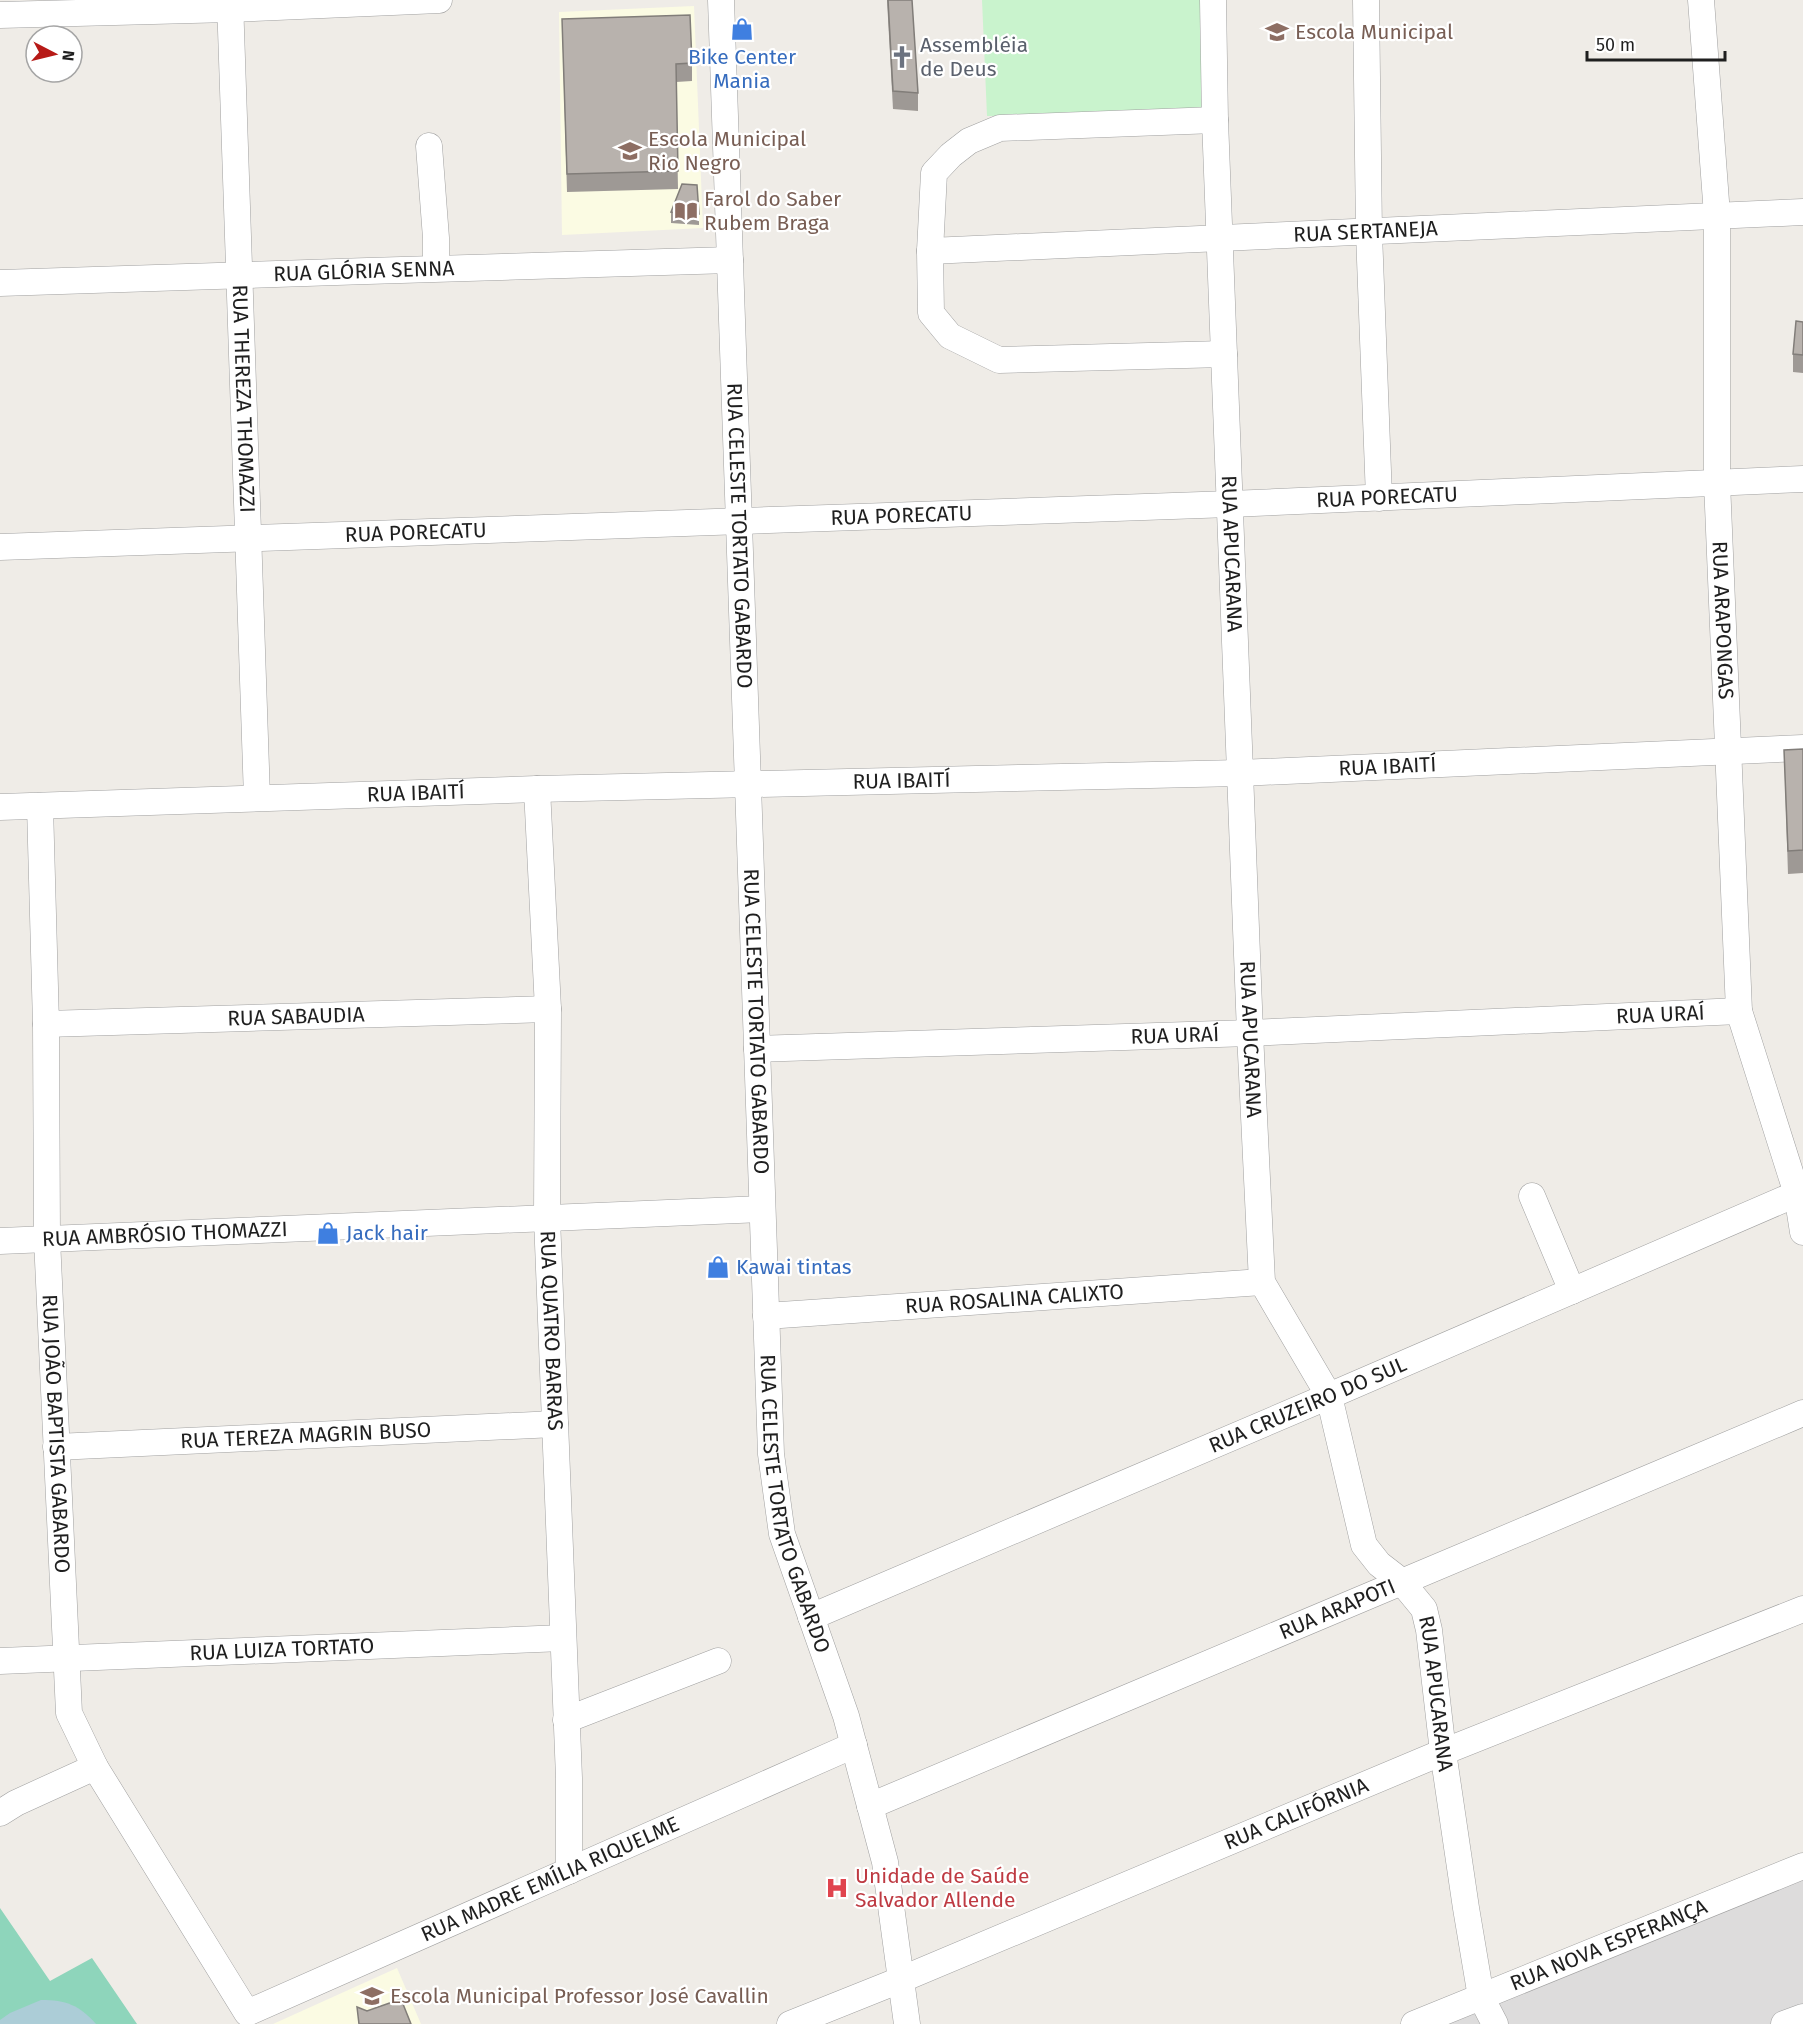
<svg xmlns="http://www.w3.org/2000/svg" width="1803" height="2024" viewBox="0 0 1803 2024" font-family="'Fira Sans',sans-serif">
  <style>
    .residential { fill: #dddcdc }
    .education { fill: #fbfbe3 }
    .park { fill: #c9f3cd }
    .pitch { fill: #8ed5bb }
    .water { fill: #accdd7 }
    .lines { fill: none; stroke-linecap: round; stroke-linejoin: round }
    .minor-casing { stroke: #a0a0a0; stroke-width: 27 }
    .minor { stroke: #fff; stroke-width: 26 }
    .wall { fill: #9e9995 }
    .building { fill: #b8b2ad; stroke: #817d79; stroke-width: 1.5 }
    .labels { text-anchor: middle; stroke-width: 4.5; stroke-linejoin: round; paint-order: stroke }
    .education-label { font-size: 21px; fill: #785e54; stroke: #fff; text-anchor: start }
    .worship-label { font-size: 21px; fill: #5b616d; stroke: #fff; text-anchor: start }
    .shop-label { font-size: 21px; fill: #366cbe; stroke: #fff; text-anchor: start }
    .street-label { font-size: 21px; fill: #1f1f1f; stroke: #fff }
    .health-label { font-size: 21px; fill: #be3a42; stroke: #fff; text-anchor: start }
  </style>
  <rect width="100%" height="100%" fill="#efece7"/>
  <!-- residential -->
  <polygon class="residential" points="1803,1860 1803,2024 1400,2024 1478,1991"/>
  <!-- education -->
  <g class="education">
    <polygon points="694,6 703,228 562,235 559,12"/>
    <polygon points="397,1968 421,2024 273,2024"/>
  </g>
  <!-- park -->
  <polygon class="park" points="982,0 1200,0 1210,115 987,116"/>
  <!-- pitch -->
  <polygon class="pitch" points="0,1908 50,1981 92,1958 137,2024 0,2024"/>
  <!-- water -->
  <path class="water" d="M41,2000C66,2000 79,2005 96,2024H0V2020L10,2013Z"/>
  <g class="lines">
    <!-- minor casing -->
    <g class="minor-casing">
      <g id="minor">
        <path id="s1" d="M230,0L257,798"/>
        <path id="s2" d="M721,0L771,1454L782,1534L846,1716L885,1862L907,2024"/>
        <path id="s3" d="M1213,0L1215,120L1250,1033L1262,1282L1329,1396L1364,1545L1379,1564L1401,1581L1424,1609L1429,1630L1443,1752L1466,1908L1481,1997L1495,2024"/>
        <polyline points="1366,0 1369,233 1379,498"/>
        <path id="s4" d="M1701,0L1717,215V482L1739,1011L1797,1194L1803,1232"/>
        <polyline points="0,15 230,9 439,0"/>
        <polyline points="1215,120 1000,128 969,141 951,155 934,173 930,251 931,313 950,336 999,360 1224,354"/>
        <polyline points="429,146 436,238 436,267"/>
        <path id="s5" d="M930,251L1803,212"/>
        <path id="s6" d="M0,283C243,276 487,266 730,260"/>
        <path id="s7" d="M0,547L1230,504L1803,479"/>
        <path id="s8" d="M537,789L548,1009L547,1218L569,1778V1871"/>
        <path id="s9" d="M40,806L46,1024L47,1239L69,1713L95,1767L247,2013L854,1745"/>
        <path id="s10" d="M0,807L537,789L1240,773L1803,748"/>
        <path id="s11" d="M46,1024L548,1009"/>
        <path id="s12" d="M757,1049L1250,1033L1739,1011"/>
        <polyline points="1532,1196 1572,1291"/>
        <path id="s13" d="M0,1241L762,1209"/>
        <path id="s14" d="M766,1316L1262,1282"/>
        <path id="s15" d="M56,1447L555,1424"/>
        <path id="s16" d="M811,1617L1329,1396L1803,1191"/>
        <path id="s17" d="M0,1661L563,1638"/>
        <polyline points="566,1720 718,1661"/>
        <path id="s18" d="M870,1806L1803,1413"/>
        <polyline points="0,1813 16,1803 95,1767"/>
        <path id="s19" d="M790,2024L900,1980L1443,1752L1803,1609"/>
        <path id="s20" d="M1414,2024L1803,1866"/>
        <polyline points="1784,2024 1803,2017"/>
      </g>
    </g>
    <!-- minor -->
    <use href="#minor" class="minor"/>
  </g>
  <!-- wall -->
  <g class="wall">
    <polygon points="887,0 912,0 918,93 918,111 893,109"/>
    <polygon points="562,19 692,63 692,81 676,82 678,189 567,192"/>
    <polygon points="671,212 699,214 699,225 671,223"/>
    <polygon points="1803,322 1803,373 1793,372 1793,354"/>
    <polygon points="1803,749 1803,873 1788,874 1784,750"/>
  </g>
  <!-- building -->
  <g class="building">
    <polygon points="888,0 912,0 918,93 893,91"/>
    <polygon points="690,15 692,63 676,64 678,171 567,174 562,19"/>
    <polygon points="682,184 697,185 699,214 671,212"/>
    <polygon points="1796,321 1803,322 1803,355 1793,354"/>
    <polygon points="1803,749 1803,850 1788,851 1784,750"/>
    <polygon points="401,1999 411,2024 359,2024 357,2007 367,2011"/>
  </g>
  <!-- icons -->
  <defs>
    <g id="shop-bare" transform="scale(1.8)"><path d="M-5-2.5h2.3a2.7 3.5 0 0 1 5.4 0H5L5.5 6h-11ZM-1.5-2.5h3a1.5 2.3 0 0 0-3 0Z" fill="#3f7fe0" stroke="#fff" stroke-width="2.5" paint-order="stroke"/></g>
    <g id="school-bare" transform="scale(1.8)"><path d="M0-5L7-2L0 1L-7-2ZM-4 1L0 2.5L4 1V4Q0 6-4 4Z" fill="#8d6e63" stroke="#fff" stroke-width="2.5" paint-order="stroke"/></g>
    <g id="church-bare" transform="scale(1.8)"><path d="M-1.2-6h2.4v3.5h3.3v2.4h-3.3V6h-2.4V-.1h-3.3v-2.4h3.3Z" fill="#6b7280" stroke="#fff" stroke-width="2.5" paint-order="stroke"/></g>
    <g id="library-bare" transform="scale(1.8)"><path d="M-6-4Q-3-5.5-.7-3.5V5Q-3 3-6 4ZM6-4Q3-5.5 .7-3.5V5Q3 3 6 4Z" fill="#8d6e63" stroke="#fff" stroke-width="2.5" paint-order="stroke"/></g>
    <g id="hospital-bare" transform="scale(1.8)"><path d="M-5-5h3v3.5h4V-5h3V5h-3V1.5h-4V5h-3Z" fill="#e0444e" stroke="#fff" stroke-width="2.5" paint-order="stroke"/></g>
  </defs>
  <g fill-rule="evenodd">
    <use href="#shop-bare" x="742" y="29"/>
    <use href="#school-bare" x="1277" y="32"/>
    <use href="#church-bare" x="902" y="57"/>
    <use href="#school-bare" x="630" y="151"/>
    <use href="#library-bare" x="686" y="211"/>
    <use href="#shop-bare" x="328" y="1233"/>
    <use href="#shop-bare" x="718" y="1267"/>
    <use href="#hospital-bare" x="837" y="1888"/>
    <use href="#school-bare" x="372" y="1996"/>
  </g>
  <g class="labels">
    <!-- education labels -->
    <g class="education-label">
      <text x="1295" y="39">Escola Municipal</text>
      <text x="648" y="146">Escola Municipal<tspan x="648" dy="24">Rio Negro</tspan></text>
      <text x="704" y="206">Farol do Saber<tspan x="704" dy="24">Rubem Braga</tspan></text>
      <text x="390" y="2003">Escola Municipal Professor José Cavallin</text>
    </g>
    <!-- worship labels -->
    <g class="worship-label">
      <text x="920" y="52">Assembléia<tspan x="920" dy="24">de Deus</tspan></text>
    </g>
    <!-- shop labels -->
    <g class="shop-label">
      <text x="742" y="64" text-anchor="middle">Bike Center<tspan x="742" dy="24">Mania</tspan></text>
      <text x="346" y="1240">Jack hair</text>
      <text x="736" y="1274">Kawai tintas</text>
    </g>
    <!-- street labels -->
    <g class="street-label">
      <text dy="7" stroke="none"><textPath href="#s5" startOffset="436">RUA SERTANEJA</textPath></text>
      <text dy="7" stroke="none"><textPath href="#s6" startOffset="364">RUA GLÓRIA SENNA</textPath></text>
      <text dy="7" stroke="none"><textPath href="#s1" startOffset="399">RUA THEREZA THOMAZZI</textPath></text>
      <text dy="7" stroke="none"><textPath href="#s7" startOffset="1388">RUA PORECATU</textPath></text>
      <text dy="7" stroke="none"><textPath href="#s7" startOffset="902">RUA PORECATU</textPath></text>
      <text dy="7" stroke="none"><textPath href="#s7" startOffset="416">RUA PORECATU</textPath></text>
      <text dy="7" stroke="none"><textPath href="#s2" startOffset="536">RUA CELESTE TORTATO GABARDO</textPath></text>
      <text dy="7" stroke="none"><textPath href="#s3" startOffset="554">RUA APUCARANA</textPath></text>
      <text dy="7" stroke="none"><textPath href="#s4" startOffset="621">RUA ARAPONGAS</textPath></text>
      <text dy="7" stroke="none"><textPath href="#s10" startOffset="1388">RUA IBAITÍ</textPath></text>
      <text dy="7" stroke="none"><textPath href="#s10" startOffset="902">RUA IBAITÍ</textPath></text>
      <text dy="7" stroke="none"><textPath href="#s10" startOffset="416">RUA IBAITÍ</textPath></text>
      <text dy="7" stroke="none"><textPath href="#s12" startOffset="904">RUA URAÍ</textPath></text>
      <text dy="7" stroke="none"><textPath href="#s11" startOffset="250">RUA SABAUDIA</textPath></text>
      <text dy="7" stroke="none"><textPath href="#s2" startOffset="1022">RUA CELESTE TORTATO GABARDO</textPath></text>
      <text dy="7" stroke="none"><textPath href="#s12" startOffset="418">RUA URAÍ</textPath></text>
      <text dy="7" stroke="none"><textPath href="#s3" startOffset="1040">RUA APUCARANA</textPath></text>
      <text dy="7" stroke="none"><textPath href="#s13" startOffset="165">RUA AMBRÓSIO THOMAZZI</textPath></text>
      <text dy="7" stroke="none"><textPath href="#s14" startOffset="249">RUA ROSALINA CALIXTO</textPath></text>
      <text dy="7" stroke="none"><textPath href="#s8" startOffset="542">RUA QUATRO BARRAS</textPath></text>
      <text dy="7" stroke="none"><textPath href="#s16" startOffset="540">RUA CRUZEIRO DO SUL</textPath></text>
      <text dy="7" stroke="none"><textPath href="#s9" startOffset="628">RUA JOÃO BAPTISTA GABARDO</textPath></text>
      <text dy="7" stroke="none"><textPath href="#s15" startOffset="250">RUA TEREZA MAGRIN BUSO</textPath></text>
      <text dy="7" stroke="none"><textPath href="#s2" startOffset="1508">RUA CELESTE TORTATO GABARDO</textPath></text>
      <text dy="7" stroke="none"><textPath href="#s18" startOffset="507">RUA ARAPOTI</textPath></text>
      <text dy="7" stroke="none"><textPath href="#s17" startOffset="282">RUA LUIZA TORTATO</textPath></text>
      <text dy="7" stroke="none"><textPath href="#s3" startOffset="1742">RUA APUCARANA</textPath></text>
      <text dy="7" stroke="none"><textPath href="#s19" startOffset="548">RUA CALIFÓRNIA</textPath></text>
      <text dy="7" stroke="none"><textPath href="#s9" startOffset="1588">RUA MADRE EMÍLIA RIQUELME</textPath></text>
      <text dy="7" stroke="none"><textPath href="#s20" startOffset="210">RUA NOVA ESPERANÇA</textPath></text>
    </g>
    <!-- health labels -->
    <g class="health-label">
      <text x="855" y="1883">Unidade de Saúde<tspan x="855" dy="24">Salvador Allende</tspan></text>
    </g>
  </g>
  <!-- north arrow -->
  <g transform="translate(54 54) rotate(97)"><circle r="28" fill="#ffffff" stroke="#a5a5a5" stroke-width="1.5"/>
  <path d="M0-4.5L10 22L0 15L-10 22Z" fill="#b71a17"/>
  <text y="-9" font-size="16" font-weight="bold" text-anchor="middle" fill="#1f1f1f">N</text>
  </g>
  <!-- scale -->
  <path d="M1587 51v9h138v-9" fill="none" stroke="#1f1f1f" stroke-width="3"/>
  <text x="1596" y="51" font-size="18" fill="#1f1f1f" stroke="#ffffff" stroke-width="4.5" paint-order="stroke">50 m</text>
</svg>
